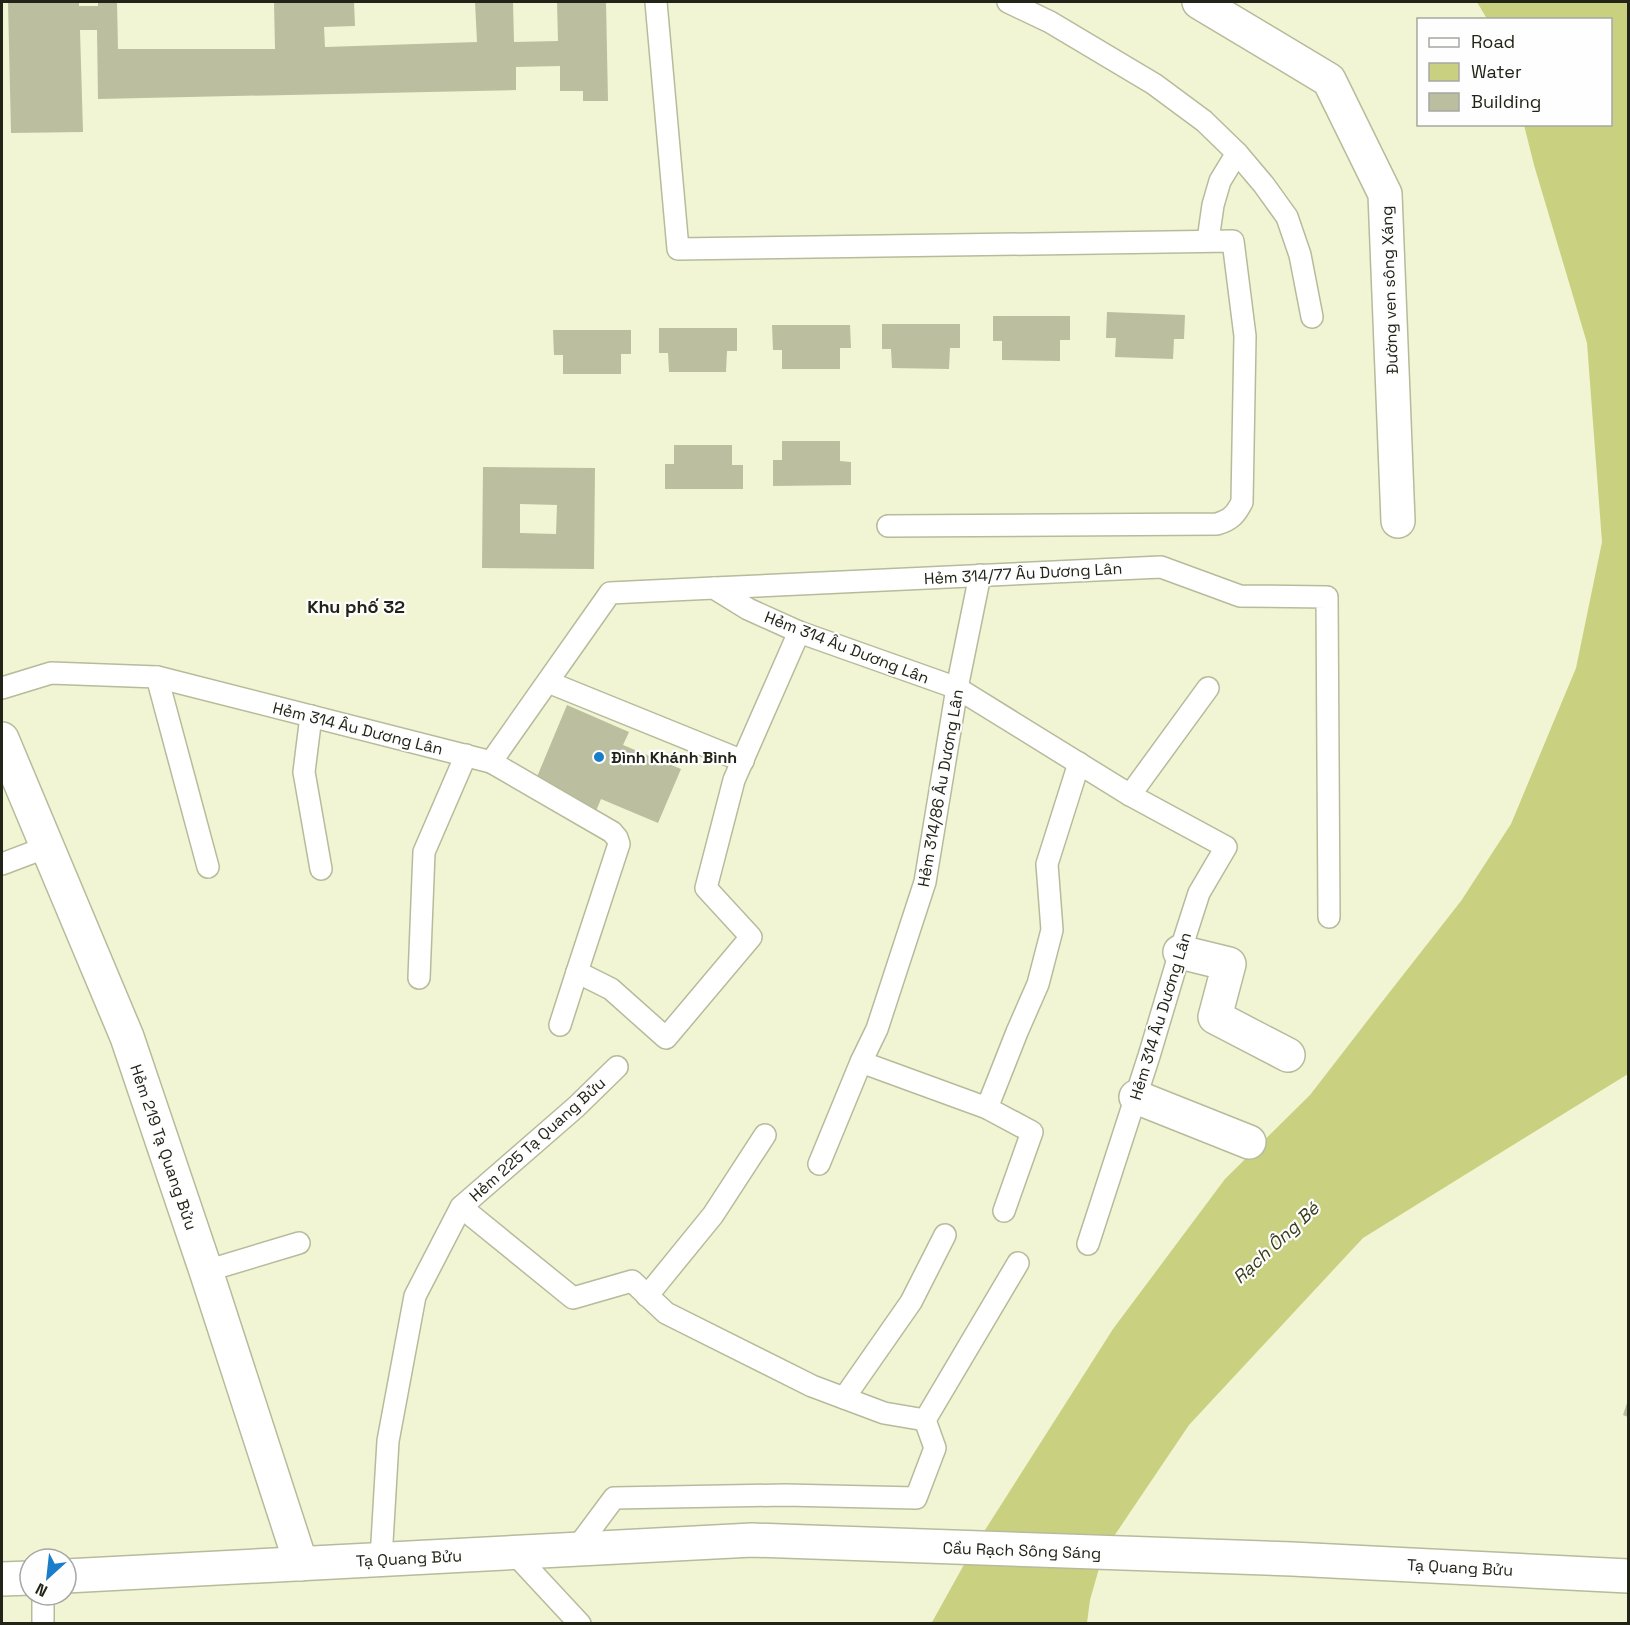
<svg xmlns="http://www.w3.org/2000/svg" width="1630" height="1625" viewBox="0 0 1630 1625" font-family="'Space Grotesk',sans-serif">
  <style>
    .water { fill: #c9d181 }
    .building { fill: #bbbf9f; fill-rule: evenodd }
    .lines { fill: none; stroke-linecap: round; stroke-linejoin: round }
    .service-casing { stroke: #b7bb9b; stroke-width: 24 }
    .minor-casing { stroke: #b7bb9b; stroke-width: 36 }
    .secondary-casing { stroke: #b7bb9b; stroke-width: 36 }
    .service { stroke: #fff; stroke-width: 21 }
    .minor { stroke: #fff; stroke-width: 33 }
    .secondary { stroke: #fff; stroke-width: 33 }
    .poi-dot { fill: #197dc9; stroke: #fefefe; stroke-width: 2 }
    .labels { text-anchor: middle; stroke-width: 4.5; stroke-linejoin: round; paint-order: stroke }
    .street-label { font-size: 16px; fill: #232418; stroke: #fefefe }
    .poi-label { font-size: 16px; font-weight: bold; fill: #232418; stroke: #fefefe; text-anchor: start }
    .neighbourhood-label { font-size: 18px; font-weight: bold; fill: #232418; stroke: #fefefe }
    .water-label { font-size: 18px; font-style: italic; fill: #393c19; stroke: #fefefe }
  </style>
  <rect width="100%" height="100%" fill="#f1f5d3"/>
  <!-- water -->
  <polygon class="water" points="1477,2 1628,2 1628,1074 1363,1238 1189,1425 1104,1551 1090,1600 1087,1623 931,1624 971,1552 1113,1329 1225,1179 1310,1095 1385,998 1461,901 1511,824 1576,668 1602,542 1587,343 1534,165 1524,125 1610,124 1610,20 1487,19"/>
  <!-- building -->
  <g class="building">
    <polygon points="8,2 79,2 79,6 98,6 98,2 117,2 118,49 275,49 274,2 354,2 355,26 324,27 325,47 477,42 475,2 513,2 514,42 558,41 557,2 606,2 608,101 583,101 583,91 560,91 560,66 516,67 516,90 98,99 97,30 80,30 83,132 11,133"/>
    <polygon points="1107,312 1185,315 1184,339 1174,339 1173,359 1115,357 1116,338 1106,338"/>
    <polygon points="993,316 1070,316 1070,340 1060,340 1060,361 1002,360 1002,341 993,341"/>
    <polygon points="882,324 960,324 960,348 950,348 949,369 892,368 891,349 882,349"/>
    <polygon points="772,325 850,325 851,348 840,348 840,369 782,369 782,350 773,350"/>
    <polygon points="659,328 737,328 737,351 727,351 726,372 669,372 668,353 659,353"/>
    <polygon points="553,330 631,330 631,354 621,354 621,374 563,374 563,355 554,355"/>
    <polygon points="782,441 840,441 840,461 851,462 851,485 773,486 773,460 782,460"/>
    <polygon points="674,445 732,445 732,465 743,465 743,489 665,489 665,464 674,464"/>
    <path d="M483,467L595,468L594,569L482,568ZM520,504L557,505L556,534L520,533Z"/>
    <polygon points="567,705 629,732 623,745 681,769 658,823 601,799 596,811 534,784"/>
    <polygon points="1628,1400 1628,1417 1623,1415"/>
  </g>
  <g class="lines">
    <!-- service casing -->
    <g class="service-casing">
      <g id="service">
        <path d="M656,2L678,249L1233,241L1245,336L1242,502C1236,514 1231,520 1217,524L888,526"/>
        <polyline points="1008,2 1050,22 1154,84 1204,121 1237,153 1264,185 1287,217 1300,255 1312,317"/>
        <polyline points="1208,240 1213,205 1220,181 1237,153"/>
        <polyline points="714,588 1161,567 1240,596 1327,597 1329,917"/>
        <polyline points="157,677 208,867"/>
        <polyline points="548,682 743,761"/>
        <polyline points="2,688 51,673 157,677 491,762 610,593 714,588 748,609 799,632 957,688 1130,795 1226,847 1199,893 1180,952 1149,1056 1088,1244"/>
        <polyline points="311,716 304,772 321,869"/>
        <polyline points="491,762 612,832 617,838 619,844 577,972"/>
        <polyline points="1130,795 1208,688"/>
        <polyline points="2,864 47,847"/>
        <polyline points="419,978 424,852 466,755"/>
        <polyline points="560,1025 577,972 611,989 666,1038 751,937 706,888 734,780 799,632"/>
        <polyline points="861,1062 987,1108"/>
        <polyline points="819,1164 861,1062 877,1029 925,882 957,688 980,575"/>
        <polyline points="461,1207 573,1298 632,1281 666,1313 812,1386 884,1413 925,1420 1018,1263"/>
        <polyline points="1004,1211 1032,1132 987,1108 1017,1032 1038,984 1052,930 1047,864 1079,763"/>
        <polyline points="206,1271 299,1243"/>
        <polyline points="647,1296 713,1215 765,1135"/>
        <polyline points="844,1398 911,1302 945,1235"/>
        <polyline points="576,1549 614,1498 785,1495 916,1498 935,1448 925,1420"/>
        <polyline points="513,1552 580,1624"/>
        <polyline points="381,1559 388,1441 415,1296 461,1207 576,1107 617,1067"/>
        <polyline points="43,1624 43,1595"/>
      </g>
    </g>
    <!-- minor casing -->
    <g class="minor-casing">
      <g id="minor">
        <polyline points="1199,2 1329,80 1385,194 1398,521"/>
        <polyline points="2,739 127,1037 206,1271 301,1564"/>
        <polyline points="1180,952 1229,964 1215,1017 1288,1055"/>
        <polyline points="1136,1097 1249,1142"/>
      </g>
    </g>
    <!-- secondary casing -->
    <g class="secondary-casing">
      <g id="secondary">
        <polyline points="66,1576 752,1540 1292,1559 1628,1576"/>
        <polyline points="2,1579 30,1578"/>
      </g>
    </g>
    <!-- service -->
    <use href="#service" class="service"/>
    <!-- minor -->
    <use href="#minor" class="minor"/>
    <!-- secondary -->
    <use href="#secondary" class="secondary"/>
  </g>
  <!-- markers -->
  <circle class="poi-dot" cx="599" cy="757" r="6"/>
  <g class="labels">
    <!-- street labels -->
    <g class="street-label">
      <text transform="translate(1389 290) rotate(-92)" y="6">Đường ven sông Xáng</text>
      <text transform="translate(1023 573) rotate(-3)" y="6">Hẻm 314/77 Âu Dương Lân</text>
      <text transform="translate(847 647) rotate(21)" y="6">Hẻm 314 Âu Dương Lân</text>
      <text transform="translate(358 728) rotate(14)" y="6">Hẻm 314 Âu Dương Lân</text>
      <text transform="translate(940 788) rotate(-80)" y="6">Hẻm 314/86 Âu Dương Lân</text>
      <text transform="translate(1160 1016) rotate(-73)" y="6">Hẻm 314 Âu Dương Lân</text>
      <text transform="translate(537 1139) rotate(-42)" y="6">Hẻm 225 Tạ Quang Bửu</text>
      <text transform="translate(164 1147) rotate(71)" y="6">Hẻm 219 Tạ Quang Bửu</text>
      <text transform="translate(1022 1550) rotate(2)" y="6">Cầu Rạch Sông Sáng</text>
      <text transform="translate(409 1558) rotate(-3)" y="6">Tạ Quang Bửu</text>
      <text transform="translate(1460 1567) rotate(3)" y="6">Tạ Quang Bửu</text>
    </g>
    <!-- poi labels -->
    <g class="poi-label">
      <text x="611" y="763">Đình Khánh Bình</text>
    </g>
    <!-- neighbourhood labels -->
    <g class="neighbourhood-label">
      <text x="356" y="613">Khu phố 32</text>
    </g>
    <!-- water labels -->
    <g class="water-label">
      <text transform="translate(1276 1243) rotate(-43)" y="6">Rạch Ông Bé</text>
    </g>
  </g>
  <!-- border -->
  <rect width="1630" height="1625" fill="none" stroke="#232418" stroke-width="6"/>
  <!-- legend -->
  <rect x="1417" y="18" width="195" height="108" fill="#fefefe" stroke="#a6a7a2" stroke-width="1.5"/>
  <rect x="1429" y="38" width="30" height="9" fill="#ffffff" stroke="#a6a7a2" stroke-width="1.5"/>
  <text x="1471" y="48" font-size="18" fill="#232418">Road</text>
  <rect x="1429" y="63" width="30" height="18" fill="#c9d181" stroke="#a6a7a2" stroke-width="1.5"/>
  <text x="1471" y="78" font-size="18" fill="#232418">Water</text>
  <rect x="1429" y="93" width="30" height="18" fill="#bbbf9f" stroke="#a6a7a2" stroke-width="1.5"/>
  <text x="1471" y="108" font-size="18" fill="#232418">Building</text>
  <!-- north arrow -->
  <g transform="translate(48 1577) rotate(207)"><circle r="28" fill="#fefefe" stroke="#a6a7a2" stroke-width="1.5"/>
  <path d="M0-4.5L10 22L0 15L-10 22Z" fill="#197dc9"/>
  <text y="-9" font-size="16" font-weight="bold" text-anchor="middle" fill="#232418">N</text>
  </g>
</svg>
